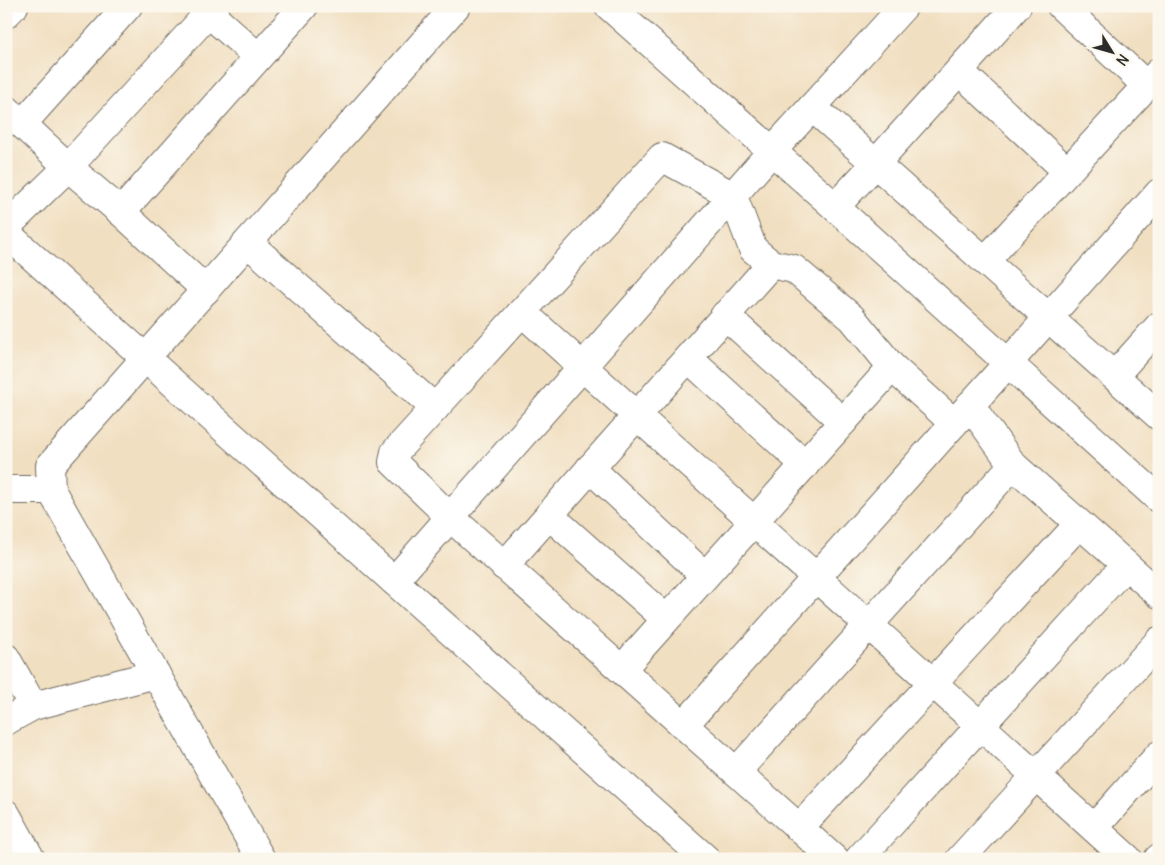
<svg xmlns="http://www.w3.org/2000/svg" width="1165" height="865" viewBox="0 0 1165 865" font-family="Delius,sans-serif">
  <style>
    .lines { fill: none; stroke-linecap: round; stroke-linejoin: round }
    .minor-casing { stroke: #706a60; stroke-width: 30 }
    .minor { stroke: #fff; stroke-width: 28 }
  </style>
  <rect width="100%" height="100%" fill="#fbf7ec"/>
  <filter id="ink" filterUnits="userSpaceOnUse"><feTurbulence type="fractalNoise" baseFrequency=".02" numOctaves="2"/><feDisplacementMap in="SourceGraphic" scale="10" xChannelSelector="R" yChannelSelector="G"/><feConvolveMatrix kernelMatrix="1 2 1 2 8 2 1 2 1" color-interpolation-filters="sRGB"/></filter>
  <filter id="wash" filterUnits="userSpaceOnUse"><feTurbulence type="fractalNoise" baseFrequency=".0096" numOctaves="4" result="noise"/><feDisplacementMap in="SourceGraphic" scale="20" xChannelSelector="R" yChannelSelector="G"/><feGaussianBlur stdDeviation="1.12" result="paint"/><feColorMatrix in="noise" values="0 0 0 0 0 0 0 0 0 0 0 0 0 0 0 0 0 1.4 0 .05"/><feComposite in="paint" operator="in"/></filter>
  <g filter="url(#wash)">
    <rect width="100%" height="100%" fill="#f1dfc1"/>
  </g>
  <g filter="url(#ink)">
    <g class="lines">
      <!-- minor casing -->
      <g class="minor-casing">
        <g id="minor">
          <polyline points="201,6 258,57"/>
          <polyline points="609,6 835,207 1159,499"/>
          <polyline points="1061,6 1146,85"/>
          <polyline points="6,14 14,6"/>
          <polyline points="959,71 1067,171"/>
          <polyline points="812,107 1159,416"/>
          <polyline points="6,109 68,167 121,212 206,290"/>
          <polyline points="23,123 128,6"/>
          <polyline points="835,207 876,163 1017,6"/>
          <polyline points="121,212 304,6"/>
          <polyline points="6,227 68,167 215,6"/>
          <polyline points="6,233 394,581 706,859"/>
          <polyline points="248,243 435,408 395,452 393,462 450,517 834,859"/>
          <polyline points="985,261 1159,72"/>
          <polyline points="522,312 1128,859"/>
          <polyline points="725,315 843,422"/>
          <polyline points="688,358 805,465"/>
          <polyline points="1114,376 1159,326"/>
          <polyline points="970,405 1013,465 1159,594"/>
          <polyline points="435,408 662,157 733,196 753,249 771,264 794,269 852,318 892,367 954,423"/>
          <polyline points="590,468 705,576"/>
          <polyline points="6,490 51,490"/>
          <polyline points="549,515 666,619"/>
          <polyline points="504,566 771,264"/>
          <polyline points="394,581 772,151 904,6"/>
          <polyline points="6,658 33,706"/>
          <polyline points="622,669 892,367"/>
          <polyline points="6,721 33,706 156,674"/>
          <polyline points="684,725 1008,363 1159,193"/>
          <polyline points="737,771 1013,465"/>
          <polyline points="6,814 31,859"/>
          <polyline points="799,828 1079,524"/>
          <polyline points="1094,828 1159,755"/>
          <polyline points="261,859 51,490 50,466 456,6"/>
          <polyline points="859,859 1126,565"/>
          <polyline points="960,859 1159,641"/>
          <polyline points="1158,859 1159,858"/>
        </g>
      </g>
      <!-- minor -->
      <use href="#minor" class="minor"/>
    </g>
  </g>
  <!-- margin -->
  <rect width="1165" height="865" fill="none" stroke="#fbf7ec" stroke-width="25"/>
  <!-- north arrow -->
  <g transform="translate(1112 52) rotate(127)" stroke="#fbf7ec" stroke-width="4" paint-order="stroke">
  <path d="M0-4L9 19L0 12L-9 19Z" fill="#2b2b2b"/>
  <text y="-8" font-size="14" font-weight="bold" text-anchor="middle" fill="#2b2b2b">N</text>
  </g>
</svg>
